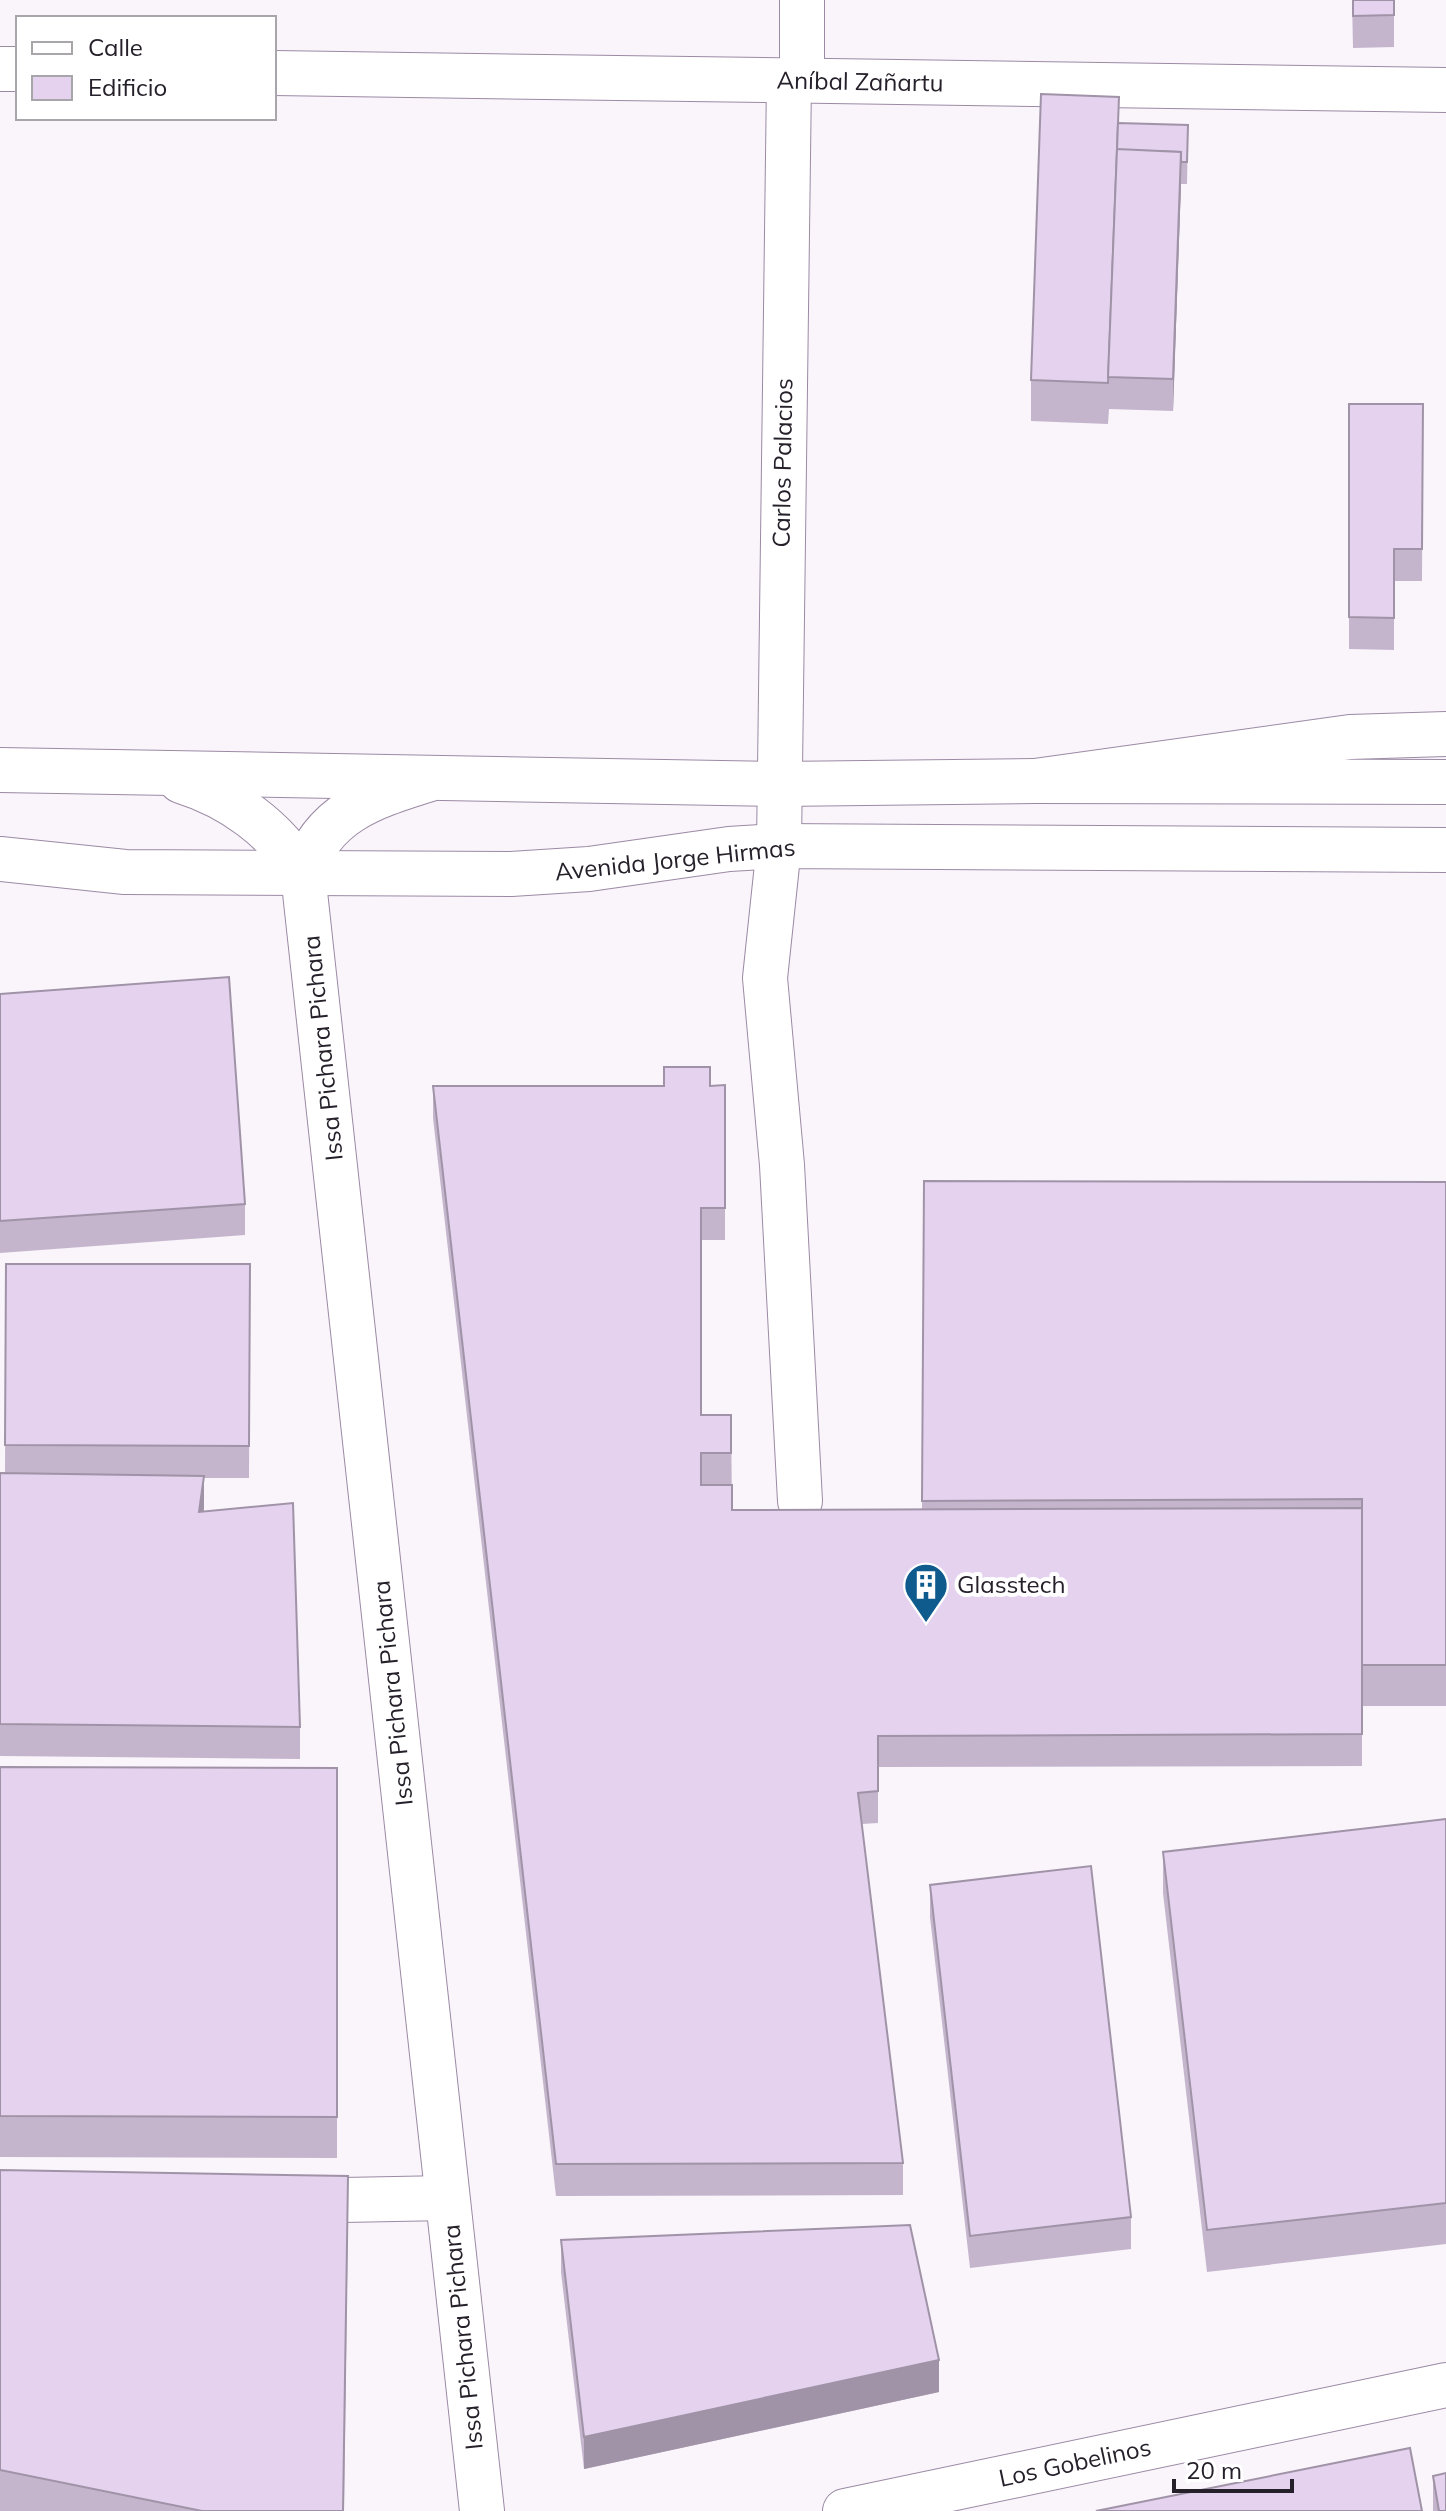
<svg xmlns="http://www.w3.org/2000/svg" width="1446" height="2511" viewBox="0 0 1446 2511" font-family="Mulish,sans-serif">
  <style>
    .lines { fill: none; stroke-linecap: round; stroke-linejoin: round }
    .minor-casing { stroke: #9b8aa4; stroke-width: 46 }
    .major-casing { stroke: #9b8aa4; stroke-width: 46 }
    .minor { stroke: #fff; stroke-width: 44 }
    .major { stroke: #fff; stroke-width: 44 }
    .wall { fill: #c4b5cd }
    .shaded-wall { fill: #a093a7 }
    .building { fill: #e4d2ee; stroke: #a093a7; stroke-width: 2 }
    .labels { text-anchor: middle; stroke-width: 8; stroke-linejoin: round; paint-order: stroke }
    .street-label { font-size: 24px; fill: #26202a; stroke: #fff }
    .poi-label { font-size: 24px; fill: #26202a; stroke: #fff; text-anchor: start }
  </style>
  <rect width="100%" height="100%" fill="#f9f5fb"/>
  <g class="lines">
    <!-- minor casing -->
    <g class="minor-casing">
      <g id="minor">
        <polyline points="802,0 802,81"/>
        <polyline points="0,69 18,69"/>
        <polyline points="274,73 1446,90"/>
        <polyline points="789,80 779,846 765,978 782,1165 800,1501"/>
        <polyline points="0,770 778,784 1035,781 1446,782"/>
        <path d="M430,779C373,797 322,812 303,874L482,2511"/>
        <path d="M181,781C232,797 276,829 303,874"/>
        <polyline points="0,859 125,872 511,874 589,869 729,849 779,846 1446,850"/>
        <polyline points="290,2201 447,2198"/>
        <polyline points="845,2511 1446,2385"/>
      </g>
    </g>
    <!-- major casing -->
    <g class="major-casing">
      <polyline id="major" points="1035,781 1350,737 1446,734"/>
    </g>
    <!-- minor -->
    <use href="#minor" class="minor"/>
    <!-- major -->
    <use href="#major" class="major"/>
  </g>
  <!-- wall -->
  <g class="wall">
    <polygon points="1352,0 1394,0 1394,47 1353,48"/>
    <polygon points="1119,123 1188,125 1187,184 1181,184 1173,411 1109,409 1108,424 1031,421 1031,380"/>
    <polygon points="1349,404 1423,404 1422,581 1394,581 1394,650 1349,649"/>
    <polygon points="0,994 245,1204 245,1235 0,1253"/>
    <polygon points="725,1085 725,1240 701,1240 701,1415 731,1415 732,1510 922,1510 924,1181 1446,1182 1446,1706 1362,1706 1362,1540 1362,1766 878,1767 878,1823 862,1824 903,2163 903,2195 556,2196 433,1118 433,1086"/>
    <polygon points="6,1264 250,1264 249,1478 204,1478 204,1512 300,1727 300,1759 0,1756 0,1473 5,1473"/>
    <polygon points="0,1767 337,1768 337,2158 0,2157"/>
    <polygon points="1446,1819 1446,2244 1207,2272 1163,1893 1163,1852"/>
    <polygon points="930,1885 1131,2217 1131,2249 970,2268 930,1917"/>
    <polygon points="0,2170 348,2217 344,2511 0,2511"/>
    <polygon points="561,2240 939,2392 584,2469 561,2272"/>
    <polygon points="1433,2476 1446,2511 1433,2511"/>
  </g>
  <!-- shaded-wall -->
  <g class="shaded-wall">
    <polygon points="1181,152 1181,184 1173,411 1173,379"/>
    <polygon points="204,1476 204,1508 199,1544 199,1512"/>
    <polygon points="939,2360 939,2392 584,2469 584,2437"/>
  </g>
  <!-- building -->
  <g class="building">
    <polygon points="1353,0 1394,0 1394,15 1353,16"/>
    <polygon points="1041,94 1119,97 1108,383 1031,380"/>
    <polygon points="1118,123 1188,125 1187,162 1181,162 1181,152 1117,150"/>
    <polygon points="1117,149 1181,152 1173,379 1108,377"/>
    <polygon points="1349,404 1423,404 1422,549 1394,549 1394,618 1349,617"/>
    <polygon points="229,977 245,1204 0,1221 0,994"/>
    <polygon points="664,1067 710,1067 710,1086 725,1085 725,1208 701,1208 701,1415 731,1415 731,1453 701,1453 701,1485 732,1485 732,1510 1362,1508 1362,1734 878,1736 878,1791 858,1793 903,2163 556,2164 433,1086 664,1086"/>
    <polygon points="924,1181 1446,1182 1446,1665 1362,1665 1362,1499 922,1501"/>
    <polygon points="6,1264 250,1264 249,1446 5,1445"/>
    <polygon points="0,1473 204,1476 199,1512 293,1503 300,1727 0,1724"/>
    <polygon points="0,1767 337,1768 337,2117 0,2116"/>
    <polygon points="1446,1819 1446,2203 1207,2230 1163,1852"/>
    <polygon points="1091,1866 1131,2217 970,2236 930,1885"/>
    <polygon points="0,2170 348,2176 343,2511 202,2511 0,2470"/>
    <polygon points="910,2225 939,2360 584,2437 561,2240"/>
    <polygon points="1410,2448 1422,2511 1096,2511"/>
    <polygon points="1446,2473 1446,2511 1439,2511 1433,2476"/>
  </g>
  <!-- icons -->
  <defs>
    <g id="building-pin" transform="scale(2.3)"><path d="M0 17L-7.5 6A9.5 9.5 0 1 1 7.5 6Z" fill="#0f5b8e" stroke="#fff"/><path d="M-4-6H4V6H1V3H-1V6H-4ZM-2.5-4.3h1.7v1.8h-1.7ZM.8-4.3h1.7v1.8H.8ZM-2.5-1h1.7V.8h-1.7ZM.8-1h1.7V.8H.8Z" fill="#fff"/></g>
  </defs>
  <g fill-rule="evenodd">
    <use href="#building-pin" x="926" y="1585"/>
  </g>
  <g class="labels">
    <!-- street labels -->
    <g class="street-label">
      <text transform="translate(860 82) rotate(1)" y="8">Aníbal Zañartu</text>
      <text transform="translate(783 463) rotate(-89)" y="8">Carlos Palacios</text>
      <text transform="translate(675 860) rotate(-6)" y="8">Avenida Jorge Hirmas</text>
      <text transform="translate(323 1048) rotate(-96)" y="8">Issa Pichara Pichara</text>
      <text transform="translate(393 1693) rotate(-96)" y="8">Issa Pichara Pichara</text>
      <text transform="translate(463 2337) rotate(-96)" y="8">Issa Pichara Pichara</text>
      <text transform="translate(1075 2463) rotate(-12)" y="8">Los Gobelinos</text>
    </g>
    <!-- poi labels -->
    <g class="poi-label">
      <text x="957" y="1593">Glasstech</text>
    </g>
  </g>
  <!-- legend -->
  <rect x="16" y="16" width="260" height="104" fill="#ffffff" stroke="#a8a6aa" stroke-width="2"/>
  <rect x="32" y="42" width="40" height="12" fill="#ffffff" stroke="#a8a6aa" stroke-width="2"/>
  <text x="88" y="56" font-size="24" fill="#26202a">Calle</text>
  <rect x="32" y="76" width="40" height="24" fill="#e4d2ee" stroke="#a8a6aa" stroke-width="2"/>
  <text x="88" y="96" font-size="24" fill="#26202a">Edificio</text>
  <!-- scale -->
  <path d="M1174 2479v12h118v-12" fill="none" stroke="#26202a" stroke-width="4"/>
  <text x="1186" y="2479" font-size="24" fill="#26202a" stroke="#ffffff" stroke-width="6" paint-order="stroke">20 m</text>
</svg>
